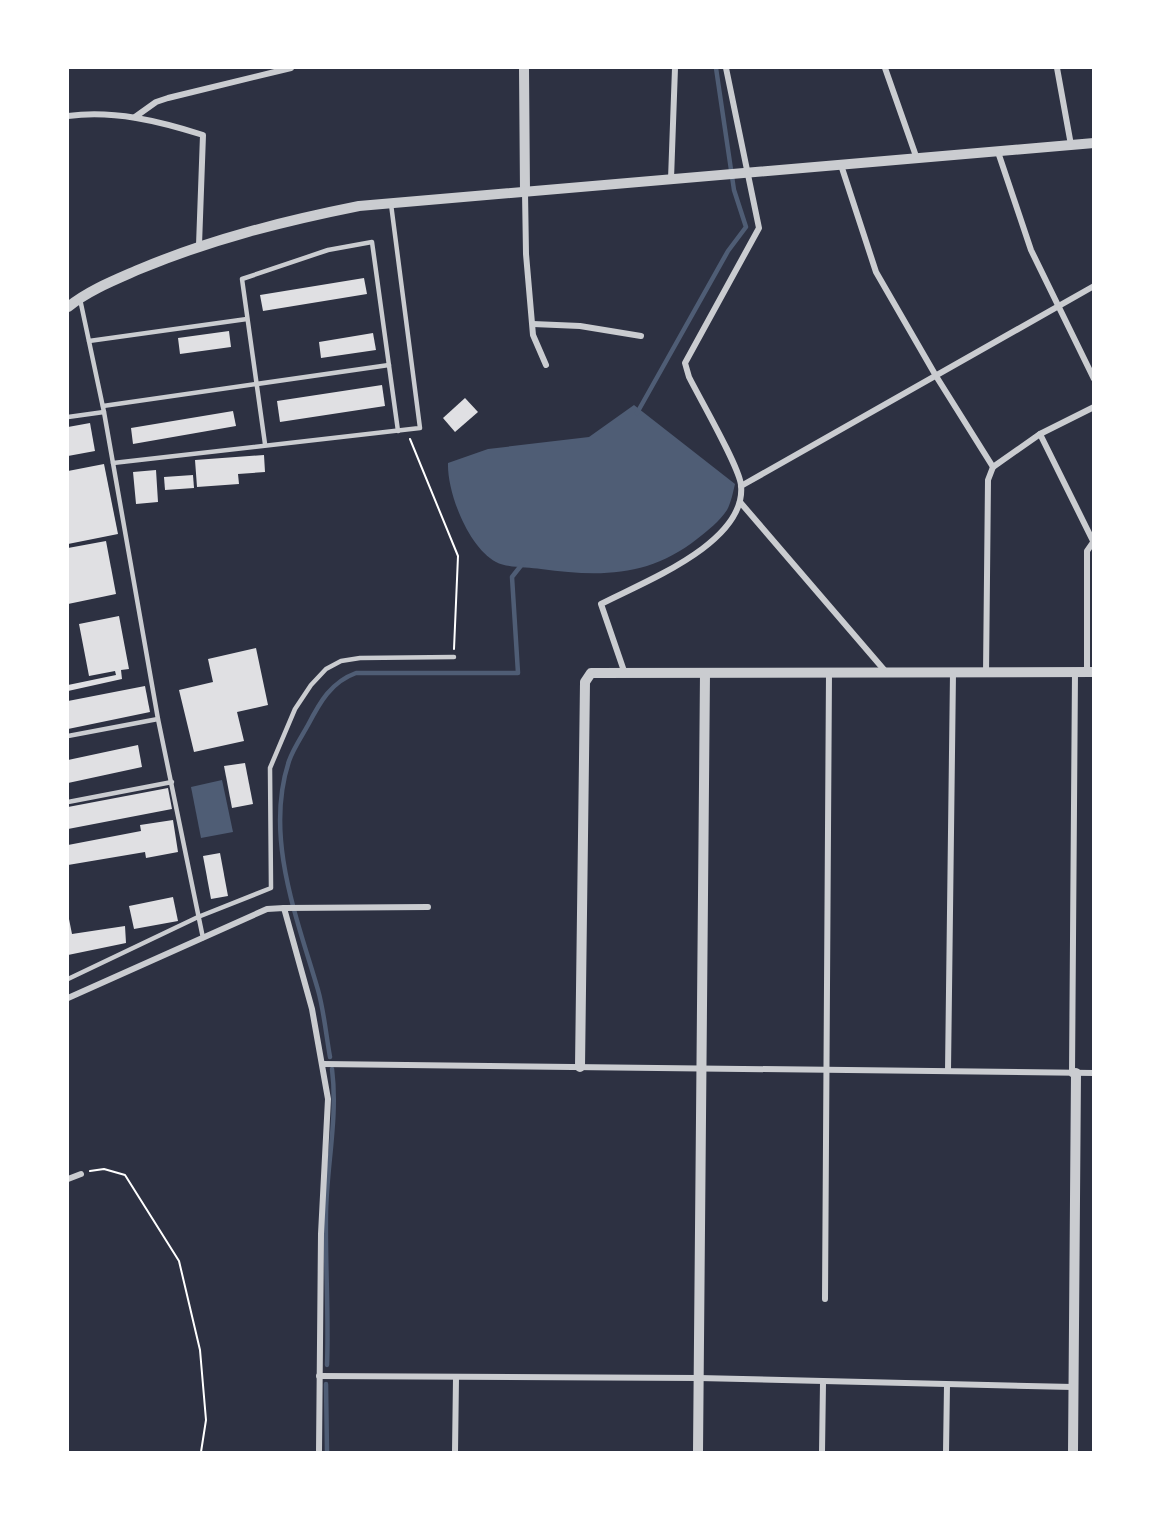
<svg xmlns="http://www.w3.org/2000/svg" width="1161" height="1520" viewBox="0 0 1161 1520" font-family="Jost,sans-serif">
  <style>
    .water { fill: #4f5d75 }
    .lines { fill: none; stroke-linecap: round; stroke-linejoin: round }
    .stream { stroke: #4f5d75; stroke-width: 4.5 }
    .building { fill: #e0e0e3 }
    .path { stroke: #fff; stroke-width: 2 }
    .service { stroke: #caccd0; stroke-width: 4.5 }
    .minor { stroke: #caccd0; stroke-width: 6 }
    .tertiary { stroke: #caccd0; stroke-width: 10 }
  </style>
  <rect width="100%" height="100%" fill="#2d3142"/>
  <!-- water -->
  <g class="water">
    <path d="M634,405L735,484C733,492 731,503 727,510C720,521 707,531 697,539C649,577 600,577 541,569C528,567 507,568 496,562C468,547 447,492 448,463L488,449L589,437Z"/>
    <polygon points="222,780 233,832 201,838 191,787"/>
  </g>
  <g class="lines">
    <!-- stream -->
    <g class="stream">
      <polyline points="637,413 728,251 746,227 734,190 716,68"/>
      <path d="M330,1057C326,1035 324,1011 318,990C297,918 264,837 289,761C293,749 302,736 308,725C320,702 331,682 356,673H518L512,577L523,563"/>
      <path d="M327,1365C329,1314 325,1263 326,1212C327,1164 338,1117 332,1069"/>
      <polyline points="326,1384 327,1452"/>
    </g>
  </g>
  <!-- building -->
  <g class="building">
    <polygon points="364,278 367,294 263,311 260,295"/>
    <polygon points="229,331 231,347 180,354 178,338"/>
    <polygon points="373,333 376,350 321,358 319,342"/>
    <polygon points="382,385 385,406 280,422 277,401"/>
    <polygon points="465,398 478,412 455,432 443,418"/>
    <polygon points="233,411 236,426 133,444 131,428"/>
    <polygon points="90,423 95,451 68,456 68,427"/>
    <polygon points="264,455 265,472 238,474 239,484 197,487 195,460"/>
    <polygon points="104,464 118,534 68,544 68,471"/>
    <polygon points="156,470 158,502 136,504 133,472"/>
    <polygon points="193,475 194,488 165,490 164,477"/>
    <polygon points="106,541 116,594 68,604 68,548"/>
    <polygon points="119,616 129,669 121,670 122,679 68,691 68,685 116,675 115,671 89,676 79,624"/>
    <polygon points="256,648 268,705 237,712 244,741 194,752 179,690 213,682 208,659"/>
    <polygon points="145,686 150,712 68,729 68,701"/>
    <polygon points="138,745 142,767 68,783 68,760"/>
    <polygon points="245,763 253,804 232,808 224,766"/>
    <polygon points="168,788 172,809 68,829 68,807"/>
    <polygon points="173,820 178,852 146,858 145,852 68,865 68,845 141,831 140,825"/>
    <polygon points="220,853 228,896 211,899 203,856"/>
    <polygon points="173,897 178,921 134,929 129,906"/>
    <polygon points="68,914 72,934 125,926 126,943 68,955"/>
  </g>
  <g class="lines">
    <!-- path -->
    <g class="path">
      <polyline points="410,439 458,556 454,649"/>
      <polyline points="90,1171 104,1169 125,1175 179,1261 200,1350 206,1420 201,1452"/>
    </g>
    <!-- service -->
    <g class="service">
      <polyline points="80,299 104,412 158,719 203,938"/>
      <polyline points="89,341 247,319"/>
      <polyline points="103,406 389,365"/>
      <polyline points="68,417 104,412"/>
      <polyline points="265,444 242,279 328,250 372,242 398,431"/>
      <polyline points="113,463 420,428 391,204"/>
      <polyline points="68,736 158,719"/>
      <polyline points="68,802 172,782"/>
      <polyline points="68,979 198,917 271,888 270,768 295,709 311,685 326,669 341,661 360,658 454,657"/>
    </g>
    <!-- minor -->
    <g class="minor">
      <polyline points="885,68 917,159"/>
      <polyline points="1057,68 1071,145"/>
      <path d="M68,116C114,110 159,121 203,135L199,245"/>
      <polyline points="135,117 156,102 168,98 291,68"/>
      <polyline points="998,152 1031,250 1094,379"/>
      <polyline points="841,165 876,272 936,376 993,467 1040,434"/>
      <polyline points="671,179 675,68"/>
      <polyline points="525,192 526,254 533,335 546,365"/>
      <polyline points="533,324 580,326 641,336"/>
      <polyline points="741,486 1094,286"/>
      <polyline points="740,502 886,672"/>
      <polyline points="1093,541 1040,434 1094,407"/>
      <path d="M624,671L601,604C643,582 747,543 741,485C739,466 700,399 689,377L685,363L759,228L726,68"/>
      <polyline points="1087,672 1087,551 1094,541"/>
      <polyline points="986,674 988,480 993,467"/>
      <polyline points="284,908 428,907"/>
      <polyline points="68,998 267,909 284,908 312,1009 328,1099 321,1234 319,1452"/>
      <polyline points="323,1064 1094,1073"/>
      <polyline points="948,1071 953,673"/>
      <polyline points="1072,1074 1075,672"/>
      <polyline points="68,1179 81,1174"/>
      <polyline points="825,1299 829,673"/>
      <polyline points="319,1376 699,1378 1073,1387"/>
      <polyline points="455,1452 456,1378"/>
      <polyline points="822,1452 823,1383"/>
      <polyline points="946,1452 947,1385"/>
    </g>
    <!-- tertiary -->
    <g class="tertiary">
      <polyline points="524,68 525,192"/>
      <path d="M68,307C89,290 115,280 140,269C212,239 284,221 359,206L1094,143"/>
      <polyline points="580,1067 585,682 591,673 1094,672"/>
      <polyline points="698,1452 705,673"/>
      <polyline points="1073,1452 1076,1073"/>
    </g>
  </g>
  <!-- border -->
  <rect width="1161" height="1520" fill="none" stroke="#ffffff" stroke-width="138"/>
</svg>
